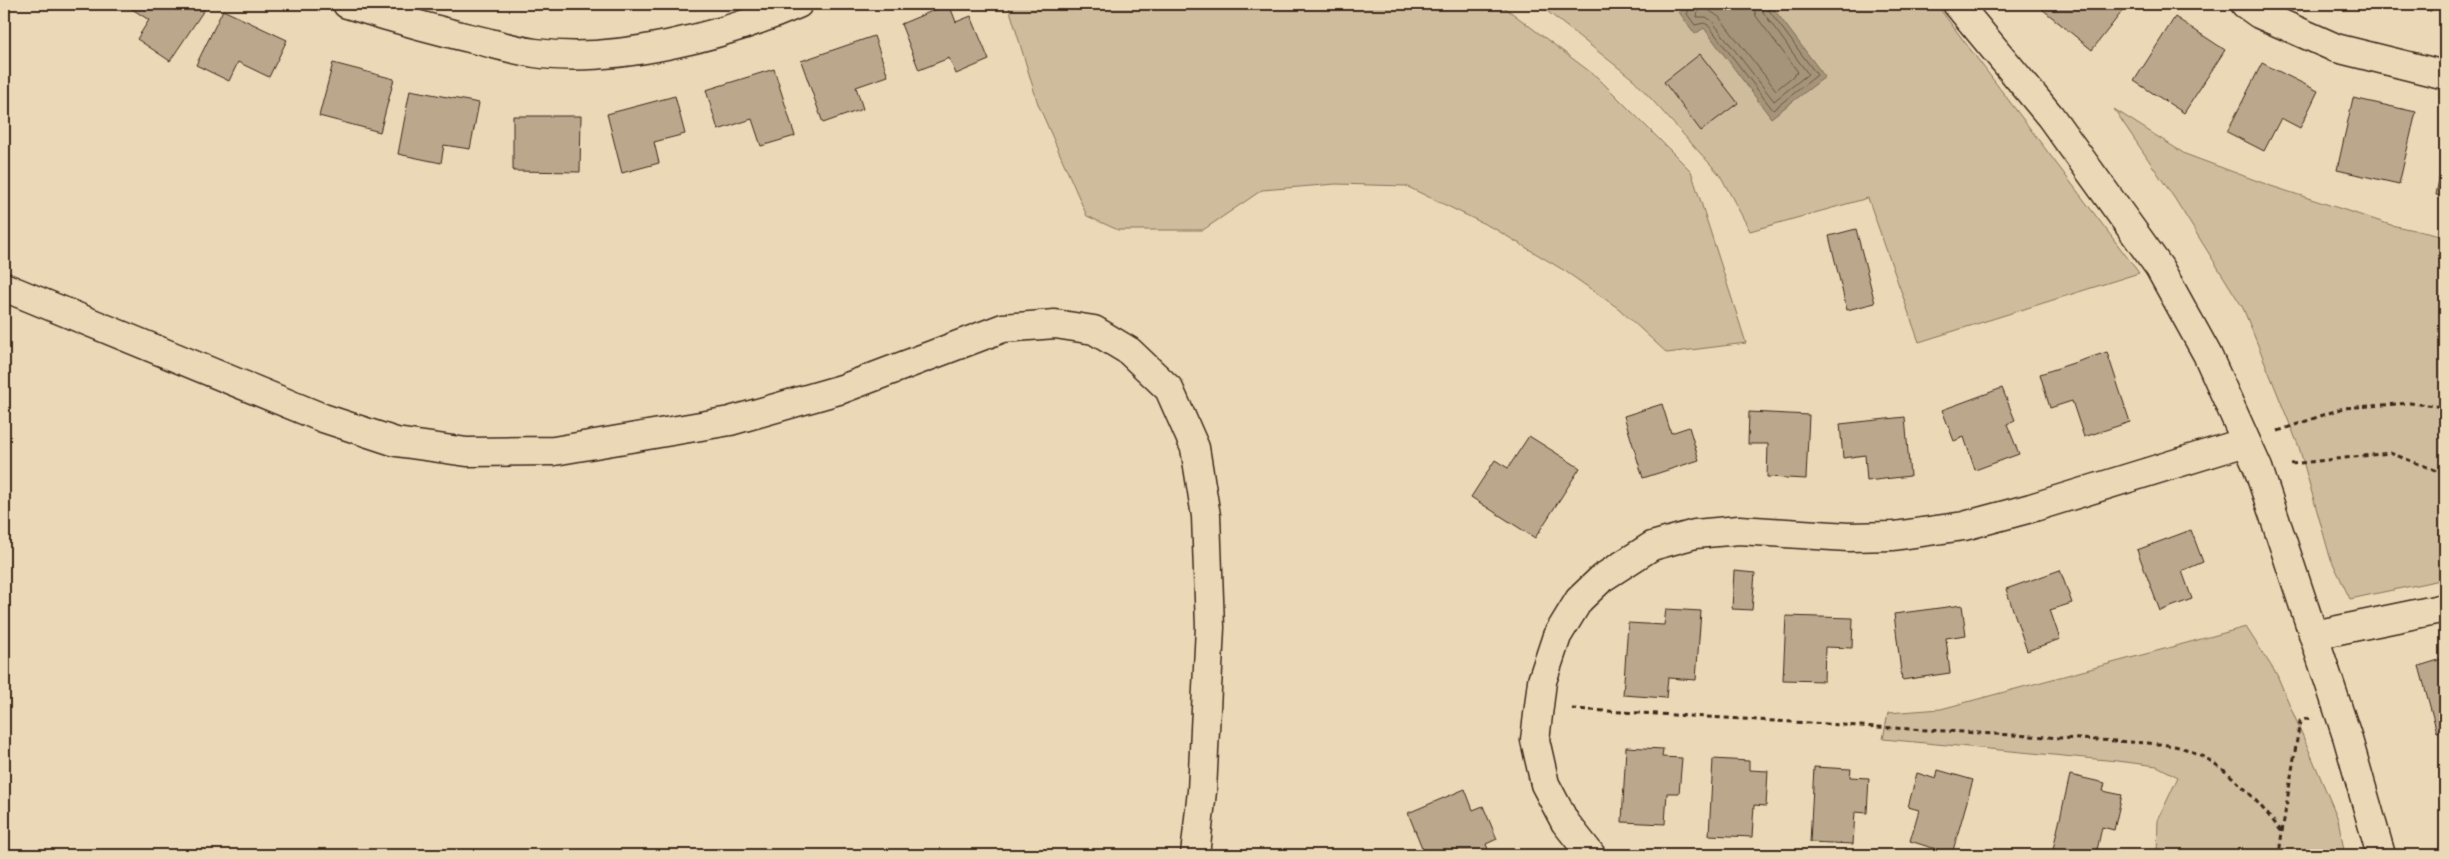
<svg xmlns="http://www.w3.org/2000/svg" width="2449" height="859" viewBox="0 0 2449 859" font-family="Mali,sans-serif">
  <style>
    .green { fill: #cfbc9d; stroke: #85735e }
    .water { fill: #a6947a; stroke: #7b6a55 }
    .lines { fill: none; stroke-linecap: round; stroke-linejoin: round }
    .shore { stroke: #665443; stroke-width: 1 }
    .building { fill: #baa78c; stroke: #3b2a1e }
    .minor-casing { stroke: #3b2a1e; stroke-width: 31 }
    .path { stroke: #3b2a1e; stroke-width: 3; stroke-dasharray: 5 4; stroke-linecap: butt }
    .minor { stroke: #ebd8b6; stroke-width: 28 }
  </style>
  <rect width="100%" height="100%" fill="#ebd8b6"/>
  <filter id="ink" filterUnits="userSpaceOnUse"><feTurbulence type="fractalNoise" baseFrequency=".02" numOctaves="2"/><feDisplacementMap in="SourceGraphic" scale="10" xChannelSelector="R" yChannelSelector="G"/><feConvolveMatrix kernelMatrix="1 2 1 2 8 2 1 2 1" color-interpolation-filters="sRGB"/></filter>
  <g filter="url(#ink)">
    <!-- green -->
    <g class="green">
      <polygon points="1008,4 1477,4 1504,7 1597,77 1691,171 1746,343 1667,353 1618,308 1565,271 1495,229 1406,186 1336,184 1262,190 1203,230 1118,230 1087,216 1038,104"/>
      <polygon points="1538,4 1936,4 2139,273 1919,342 1868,198 1750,231 1720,175 1634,80"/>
      <polygon points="2114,109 2185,154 2271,186 2391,225 2445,237 2445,579 2350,599 2330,557 2299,447 2243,308 2175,199"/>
      <polygon points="2246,627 2277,675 2338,819 2345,855 2157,855 2158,820 2178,777 2157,766 2117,761 1883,739 1888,713 1941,709"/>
    </g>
    <!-- water -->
    <polygon class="water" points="1690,4 1770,4 1825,77 1771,118 1704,28 1695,34 1679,12"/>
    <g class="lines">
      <!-- shore -->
      <g class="shore">
        <polyline points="1692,4 1687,14 1695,25 1704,23 1708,25 1773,110 1817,75 1768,9 1767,4"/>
        <polyline points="1699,4 1697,17 1706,17 1712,21 1774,101 1808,74 1763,12 1761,4"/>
        <polyline points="1706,4 1707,9 1719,17 1776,90 1798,72 1756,16 1753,4"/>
      </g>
    </g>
    <!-- building -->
    <g class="building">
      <polygon points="131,4 208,4 170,61 137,39 149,20 129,7"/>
      <polygon points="949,4 956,22 971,16 989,60 956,74 949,58 919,70 901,24"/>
      <polygon points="2046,4 2128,4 2092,50 2042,9"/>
      <polygon points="2398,4 2433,4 2431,11"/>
      <polygon points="223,10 287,40 269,77 238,62 229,81 196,65"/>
      <polygon points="2175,17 2225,50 2184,113 2134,81"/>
      <polygon points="874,36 888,76 856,87 863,109 823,123 801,61"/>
      <polygon points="1700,54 1738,103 1701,131 1664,82"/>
      <polygon points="333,63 394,79 380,132 319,116"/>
      <polygon points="2262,63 2318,91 2300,128 2281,118 2264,151 2227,132"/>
      <polygon points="774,69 795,136 761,146 752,119 718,130 706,90"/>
      <polygon points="410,90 479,103 470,149 444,145 441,163 398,154"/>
      <polygon points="675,96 685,134 654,142 659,163 622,173 607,114"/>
      <polygon points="2353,98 2416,112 2399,184 2337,170"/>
      <polygon points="513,116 581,116 580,172 513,171"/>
      <polygon points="2445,148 2445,197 2436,195"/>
      <polygon points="1856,229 1875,303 1847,310 1829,236"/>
      <polygon points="2107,352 2130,422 2084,437 2072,401 2050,408 2040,374"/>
      <polygon points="2002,388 2015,420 2007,424 2019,454 1975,470 1964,437 1954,441 1942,410"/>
      <polygon points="1662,404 1671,433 1689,427 1699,460 1643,478 1624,416"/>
      <polygon points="1749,412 1809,415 1806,479 1767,477 1768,444 1748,444"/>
      <polygon points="1905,417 1910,476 1867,481 1865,455 1843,458 1840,424"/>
      <polygon points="1529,436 1580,468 1535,538 1471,497 1495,460 1508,468"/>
      <polygon points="2191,530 2203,562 2182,571 2192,599 2160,611 2137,550"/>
      <polygon points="2060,570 2072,603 2050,610 2060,639 2027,651 2006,589"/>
      <polygon points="1734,571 1755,573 1752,610 1732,609"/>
      <polygon points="1962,605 1966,635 1946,638 1950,673 1902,680 1894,614"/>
      <polygon points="1666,609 1701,611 1696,680 1668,678 1666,698 1623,695 1628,623 1664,625"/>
      <polygon points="1786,616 1853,618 1852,648 1825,647 1824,681 1783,680"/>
      <polygon points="2445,658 2445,730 2437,732 2419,666"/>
      <polygon points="1626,747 1663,749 1662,757 1682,758 1679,793 1667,793 1665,824 1622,822"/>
      <polygon points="1713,759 1749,761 1749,770 1768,771 1766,806 1754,805 1752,837 1709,835"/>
      <polygon points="1814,767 1851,769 1850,777 1869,778 1867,813 1855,812 1853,844 1810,842"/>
      <polygon points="1938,770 1973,780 1952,854 1910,841 1919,810 1908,807 1917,773 1936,779"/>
      <polygon points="2070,775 2105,783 2103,791 2122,795 2114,830 2102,827 2096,855 2082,855 2053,849"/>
      <polygon points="1465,789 1473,810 1483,806 1497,839 1486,844 1490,855 1425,855 1408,813"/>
    </g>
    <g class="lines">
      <!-- minor casing -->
      <g class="minor-casing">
        <g id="minor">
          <path d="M347,4C395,19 442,32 490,43C505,47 520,51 535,53C615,64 724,36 798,4"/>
          <polyline points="1957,4 2050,116 2159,267 2207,354 2258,468 2347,736 2381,855"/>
          <polyline points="2245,4 2259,14 2336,48 2445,75"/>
          <polyline points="4,287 323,418 396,442 467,452 554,451 730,421 842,389 1003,328 1055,324 1094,330 1129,351 1169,389 1195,448 1206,516 1210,627 1202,791 1195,855"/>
          <polyline points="2314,635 2445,608"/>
          <polyline points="1591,855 1565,822 1545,784 1535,740 1542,681 1557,636 1579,600 1602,578 1652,546 1695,534 1739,530 1848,537 1894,536 1964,526 2031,508 2246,442"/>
        </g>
      </g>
      <!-- path -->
      <g class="path">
        <polyline points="2278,431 2343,408 2410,403 2445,407"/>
        <polyline points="2291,464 2390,453 2443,473"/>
        <path d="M1572,709L2148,743C2158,744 2169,745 2179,747C2223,759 2255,798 2282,832L2279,855"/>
        <polyline points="2282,832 2300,721 2309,718"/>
      </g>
      <!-- minor -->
      <use href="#minor" class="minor"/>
    </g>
  </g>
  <!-- margin -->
  <rect width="2449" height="859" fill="none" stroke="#ebd8b6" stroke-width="20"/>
  <rect x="10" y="10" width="2429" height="839" fill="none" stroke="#3b2a1e" stroke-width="2" filter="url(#ink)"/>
</svg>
